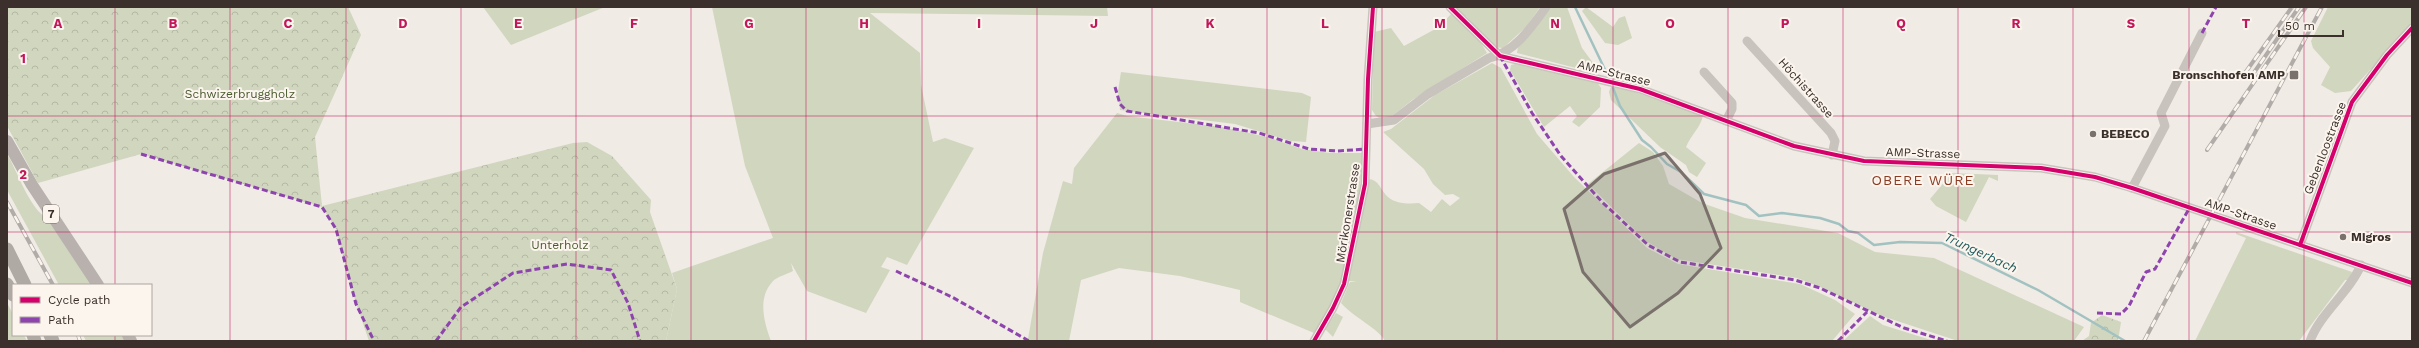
<svg xmlns="http://www.w3.org/2000/svg" width="2419" height="348" viewBox="0 0 2419 348" font-family="'Work Sans',sans-serif">
  <style>
    .green { fill: #d1d6bf }
    .forest { fill: url(#forest-crowns) }
    .lines { fill: none; stroke-linecap: round; stroke-linejoin: round }
    .stream { stroke: #a1c2c1; stroke-width: 2.5 }
    .minor { stroke: #c9c3be; stroke-width: 9 }
    .major { stroke: #b8b1ad; stroke-width: 12 }
    .highway { stroke: #afaaa4; stroke-width: 13 }
    .rail-casing { stroke: #b1aca8; stroke-width: 4 }
    .rail { stroke: #fbf5ee; stroke-width: 2.5; stroke-dasharray: 8; stroke-linecap: butt }
    .quiet { stroke: #8e44ad; stroke-width: 3; stroke-dasharray: 6 3; stroke-linecap: butt }
    .cycleway-casing { stroke: #fbf5ee; stroke-width: 6 }
    .cycleway { stroke: #d6006c; stroke-width: 4 }
    .marked { fill: #7a716c; fill-opacity: 0.2; stroke: #7a716c; stroke-width: 3; stroke-linejoin: round }
    .grid { fill: none; stroke: #c2185b; stroke-width: 1; stroke-opacity: 0.55 }
    .poi-dot { fill: #7a716c; stroke: #fbf5ee; stroke-width: 1.5 }
    .labels { text-anchor: middle; stroke-width: 4; stroke-linejoin: round; paint-order: stroke }
    .shield { fill: #fbf5ee; stroke: #756b66; stroke-width: 1 }
    .shield-label { font-size: 11px; font-weight: bold; fill: #3b302b }
    .street-label { font-size: 12px; fill: #3b302b; stroke: #fbf5ee }
    .poi-label { font-size: 12px; font-weight: bold; fill: #3b302b; stroke: #fbf5ee; text-anchor: start }
    .park-label { font-size: 12px; fill: #4a5a2e; stroke: #fbf5ee }
    .water-label { font-size: 13px; font-style: italic; fill: #1f5a5e; stroke: #fbf5ee }
    .quarter-label { font-size: 14px; letter-spacing: 1px; fill: #8c3b22; stroke: #fbf5ee }
    .grid-label { font-size: 13px; text-anchor: middle; font-weight: bold; fill: #c2185b; stroke: #fbf5ee; stroke-width: 4; stroke-linejoin: round; paint-order: stroke }
  </style>
  <defs>
    <pattern id="forest-crowns" width="20" height="18" patternUnits="userSpaceOnUse"><rect width="20" height="18" fill="#d1d6bf"/><path d="M2 6a3 3 0 1 1 6 0M12 15a3 3 0 1 1 6 0" fill="none" stroke="#b4b8a4"/></pattern>
  </defs>
  <rect width="100%" height="100%" fill="#f0ebe5"/>
  <!-- green -->
  <g class="green">
    <polygon points="483,7 605,7 511,45"/>
    <path d="M712,7H1107L1108,16L870,13L920,53L921,85L933,142L945,138L974,148L907,265L887,257L881,267L890,270L866,313L807,291L791,263L793,271C787,274 777,277 773,281C757,298 764,322 771,341H666L677,289L672,273L773,238L745,166Z"/>
    <polygon points="1458,7 1540,7 1527,26 1503,48 1493,47 1467,17 1455,10"/>
    <polygon points="1550,7 1567,7 1582,48 1599,71 1576,68 1517,53 1518,46"/>
    <polygon points="1586,7 1613,27 1619,18 1625,16 1632,38 1618,45 1605,43 1582,11"/>
    <polygon points="2328,7 2412,7 2412,23 2351,91 2335,93 2321,85 2330,67 2313,48 2311,41"/>
    <polygon points="1452,13 1478,38 1487,53 1412,100 1386,121 1376,116 1372,110 1374,32 1391,28 1404,46 1439,27"/>
    <path d="M1492,63L1501,68L1537,134L1574,177L1647,248L1678,264L1800,284L1835,300L1855,314L1832,341H1385C1378,328 1353,317 1341,303L1350,282L1357,281H1348L1368,179C1379,179 1381,191 1388,197C1396,204 1409,204 1419,203L1431,212L1442,199L1450,206L1460,198L1453,194L1445,195L1433,184L1424,169L1383,132L1391,129L1435,95Z"/>
    <polygon points="1515,64 1597,82 1601,88 1600,107 1579,127 1572,122 1577,116 1570,106 1544,127 1510,70 1511,65"/>
    <polygon points="1121,72 1302,93 1311,97 1306,142 1291,141 1235,124 1120,110 1118,91"/>
    <path d="M1612,84L1703,116C1700,128 1691,135 1686,147L1706,163L1697,177L1689,172L1686,165L1660,147L1611,100L1609,92Z"/>
    <path d="M1117,113L1127,116L1222,127L1267,137L1302,149L1330,153H1362C1362,190 1350,265 1335,299C1329,311 1321,322 1314,333L1240,302V290L1180,276L1119,268L1081,280L1069,341H1033L1028,339L1043,253L1063,181L1072,184L1074,168Z"/>
    <polygon points="1639,143 1653,152 1663,166 1669,184 1702,203 1745,218 1838,233 1875,252 1934,258 2084,327 2074,341 1958,341 1882,316 1818,286 1797,278 1676,259 1646,241 1588,184"/>
    <path d="M7,154C19,174 30,213 53,222L92,285H59L7,190Z"/>
    <polygon points="1952,173 1998,175 1998,181 1989,177 1966,222 1936,206 1930,199"/>
    <polygon points="2236,232 2352,272 2349,280 2345,280 2299,341 2195,341 2246,238 2236,234"/>
    <polygon points="7,303 13,314 13,335 24,335 27,341 7,341"/>
    <polygon points="1336,313 1343,317 1333,337 1325,329"/>
    <polygon points="1870,316 1883,325 1934,341 1843,341"/>
    <polygon points="83,335 122,335 125,341 86,341"/>
  </g>
  <!-- forest -->
  <g class="forest">
    <polygon points="7,7 348,7 361,35 315,137 322,206 573,143 587,142 612,156 651,200 650,212 677,289 666,341 369,341 353,294 336,229 322,207 141,154 38,183 7,126"/>
    <polygon points="2102,315 2121,322 2118,341 2082,341 2089,336 2091,323"/>
  </g>
  <g class="lines">
    <!-- stream -->
    <g class="stream">
      <polyline points="1575,7 1608,76"/>
      <polyline points="1613,88 1620,106 1642,140 1651,147 1667,164 1681,172 1704,194 1746,205 1759,216 1782,213 1820,218 1839,224 1848,231 1858,233 1874,245 1900,242 1942,243 2038,290 2125,341"/>
    </g>
    <!-- minor -->
    <g class="minor">
      <polyline points="1450,7 1500,56 1640,89 1794,146 1864,161 2041,168 2095,177 2132,188 2412,283"/>
      <polyline points="1747,41 1831,133 1835,141 1832,155"/>
      <polyline points="1704,72 1732,103 1732,109 1726,121"/>
      <path d="M1367,124L1394,120L1428,94L1489,58C1515,52 1531,28 1546,7"/>
      <polyline points="2132,188 2165,126 2161,113 2202,33"/>
      <polyline points="2300,245 2352,102 2387,55 2412,28"/>
      <polyline points="1314,341 1333,308 1344,284 1365,184 1368,79 1373,7"/>
      <path d="M2310,341C2321,312 2349,293 2361,265"/>
    </g>
    <!-- major -->
    <g class="major">
      <polyline points="7,141 32,185 98,285"/>
      <polyline points="128,335 131,341"/>
    </g>
    <!-- highway -->
    <g class="highway">
      <polyline points="7,249 25,285"/>
      <polyline points="7,284 13,295"/>
      <polyline points="33,335 35,341"/>
      <polyline points="50,335 53,341"/>
    </g>
    <!-- rail casing -->
    <g class="rail-casing">
      <g id="rail">
        <polyline points="2245,73 2292,7"/>
        <polyline points="2251,77 2299,7"/>
        <polyline points="2207,150 2306,7"/>
        <polyline points="7,202 53,285"/>
        <polyline points="78,335 80,341"/>
        <polyline points="2144,341 2322,7"/>
      </g>
    </g>
    <!-- rail -->
    <use href="#rail" class="rail"/>
    <!-- quiet -->
    <g class="quiet">
      <polyline points="2202,33 2216,7"/>
      <polyline points="1500,56 1532,113 1561,156 1602,202 1648,245 1680,262 1795,280 1820,288 1904,328 1947,341"/>
      <polyline points="1115,87 1120,104 1127,111 1259,133 1309,149 1337,151 1367,149"/>
      <polyline points="141,154 322,207 336,229 356,304 374,341"/>
      <polyline points="896,271 952,297 1029,341"/>
      <polyline points="2097,313 2121,314 2129,306 2146,272 2155,269 2190,207"/>
      <polyline points="436,341 461,307 513,273 567,264 611,270 628,303 640,341"/>
      <polyline points="1838,341 1867,312"/>
    </g>
    <!-- cycleway casing -->
    <g class="cycleway-casing">
      <g id="cycleway">
        <polyline points="1450,7 1500,56 1640,89 1794,146 1864,161 2041,168 2095,177 2132,188 2412,283"/>
        <polyline points="2300,245 2352,102 2387,55 2412,28"/>
        <polyline points="1314,341 1333,308 1344,284 1365,184 1368,79 1373,7"/>
      </g>
    </g>
    <!-- cycleway -->
    <use href="#cycleway" class="cycleway"/>
  </g>
  <!-- marked area -->
  <path class="marked" d="M1665,153L1700,194L1721,248L1678,293L1630,327L1583,272L1564,209L1604,174Z"/>
  <!-- grid -->
  <path class="grid" d="M115,7V285M230,7V341M346,7V341M461,7V341M576,7V341M691,7V341M806,7V341M922,7V341M1037,7V341M1152,7V341M1267,7V341M1382,7V341M1497,7V341M1613,7V341M1728,7V341M1843,7V341M1958,7V341M2073,7V341M2189,7V341M2304,7V341M7,116H2412M7,232H2412M115,335V341"/>
  <!-- markers -->
  <g class="poi-dot">
    <rect x="2289" y="70" width="10" height="10" rx="2"/>
    <circle cx="2093" cy="134" r="4"/>
    <circle cx="2343" cy="237" r="4"/>
  </g>
  <g class="labels">
    <!-- shield labels -->
    <rect class="shield" x="43" y="205" width="16" height="18" rx="3"/>
    <g class="shield-label">
      <text x="51" y="218">7</text>
    </g>
    <!-- street labels -->
    <g class="street-label">
      <text transform="translate(1614 73) rotate(14)" y="4">AMP-Strasse</text>
      <text transform="translate(1806 88) rotate(48)" y="4">Höchistrasse</text>
      <text transform="translate(2325 148) rotate(-69)" y="4">Gebenloostrasse</text>
      <text transform="translate(1923 153) rotate(2)" y="4">AMP-Strasse</text>
      <text transform="translate(1348 213) rotate(-81)" y="4">Mörikonerstrasse</text>
      <text transform="translate(2241 214) rotate(19)" y="4">AMP-Strasse</text>
    </g>
    <!-- poi labels -->
    <g class="poi-label">
      <text x="2285" y="79" text-anchor="end">Bronschhofen AMP</text>
      <text x="2101" y="138">BEBECO</text>
      <text x="2351" y="241">Migros</text>
    </g>
    <!-- park labels -->
    <g class="park-label">
      <text x="240" y="98">Schwizerbruggholz</text>
      <text x="560" y="249">Unterholz</text>
    </g>
    <!-- water labels -->
    <g class="water-label">
      <text transform="translate(1981 252) rotate(25)" y="5">Trungerbach</text>
    </g>
    <!-- quarter labels -->
    <g class="quarter-label">
      <text x="1923" y="185">OBERE WÜRE</text>
    </g>
  </g>
  <g class="grid-label">
    <text x="58" y="28">A</text>
    <text x="173" y="28">B</text>
    <text x="288" y="28">C</text>
    <text x="403" y="28">D</text>
    <text x="518" y="28">E</text>
    <text x="634" y="28">F</text>
    <text x="749" y="28">G</text>
    <text x="864" y="28">H</text>
    <text x="979" y="28">I</text>
    <text x="1094" y="28">J</text>
    <text x="1210" y="28">K</text>
    <text x="1325" y="28">L</text>
    <text x="1440" y="28">M</text>
    <text x="1555" y="28">N</text>
    <text x="1670" y="28">O</text>
    <text x="1785" y="28">P</text>
    <text x="1901" y="28">Q</text>
    <text x="2016" y="28">R</text>
    <text x="2131" y="28">S</text>
    <text x="2246" y="28">T</text>
    <text x="23" y="63">1</text>
    <text x="23" y="179">2</text>
  </g>
  <!-- border -->
  <rect width="2419" height="348" fill="none" stroke="#3b302b" stroke-width="16"/>
  <!-- legend -->
  <rect x="12" y="284" width="140" height="52" fill="#fbf5ee" stroke="#aea6a0"/>
  <rect x="20" y="297" width="20" height="6" fill="#d6006c" stroke="#aea6a0"/>
  <text x="48" y="304" font-size="12" fill="#3b302b">Cycle path</text>
  <rect x="20" y="317" width="20" height="6" fill="#8e44ad" stroke="#aea6a0"/>
  <text x="48" y="324" font-size="12" fill="#3b302b">Path</text>
  <!-- scale -->
  <path d="M2279 30v6h64v-6" fill="none" stroke="#3b302b" stroke-width="2"/>
  <text x="2285" y="30" font-size="12" fill="#3b302b" stroke="#fbf5ee" stroke-width="3" paint-order="stroke">50 m</text>
</svg>
